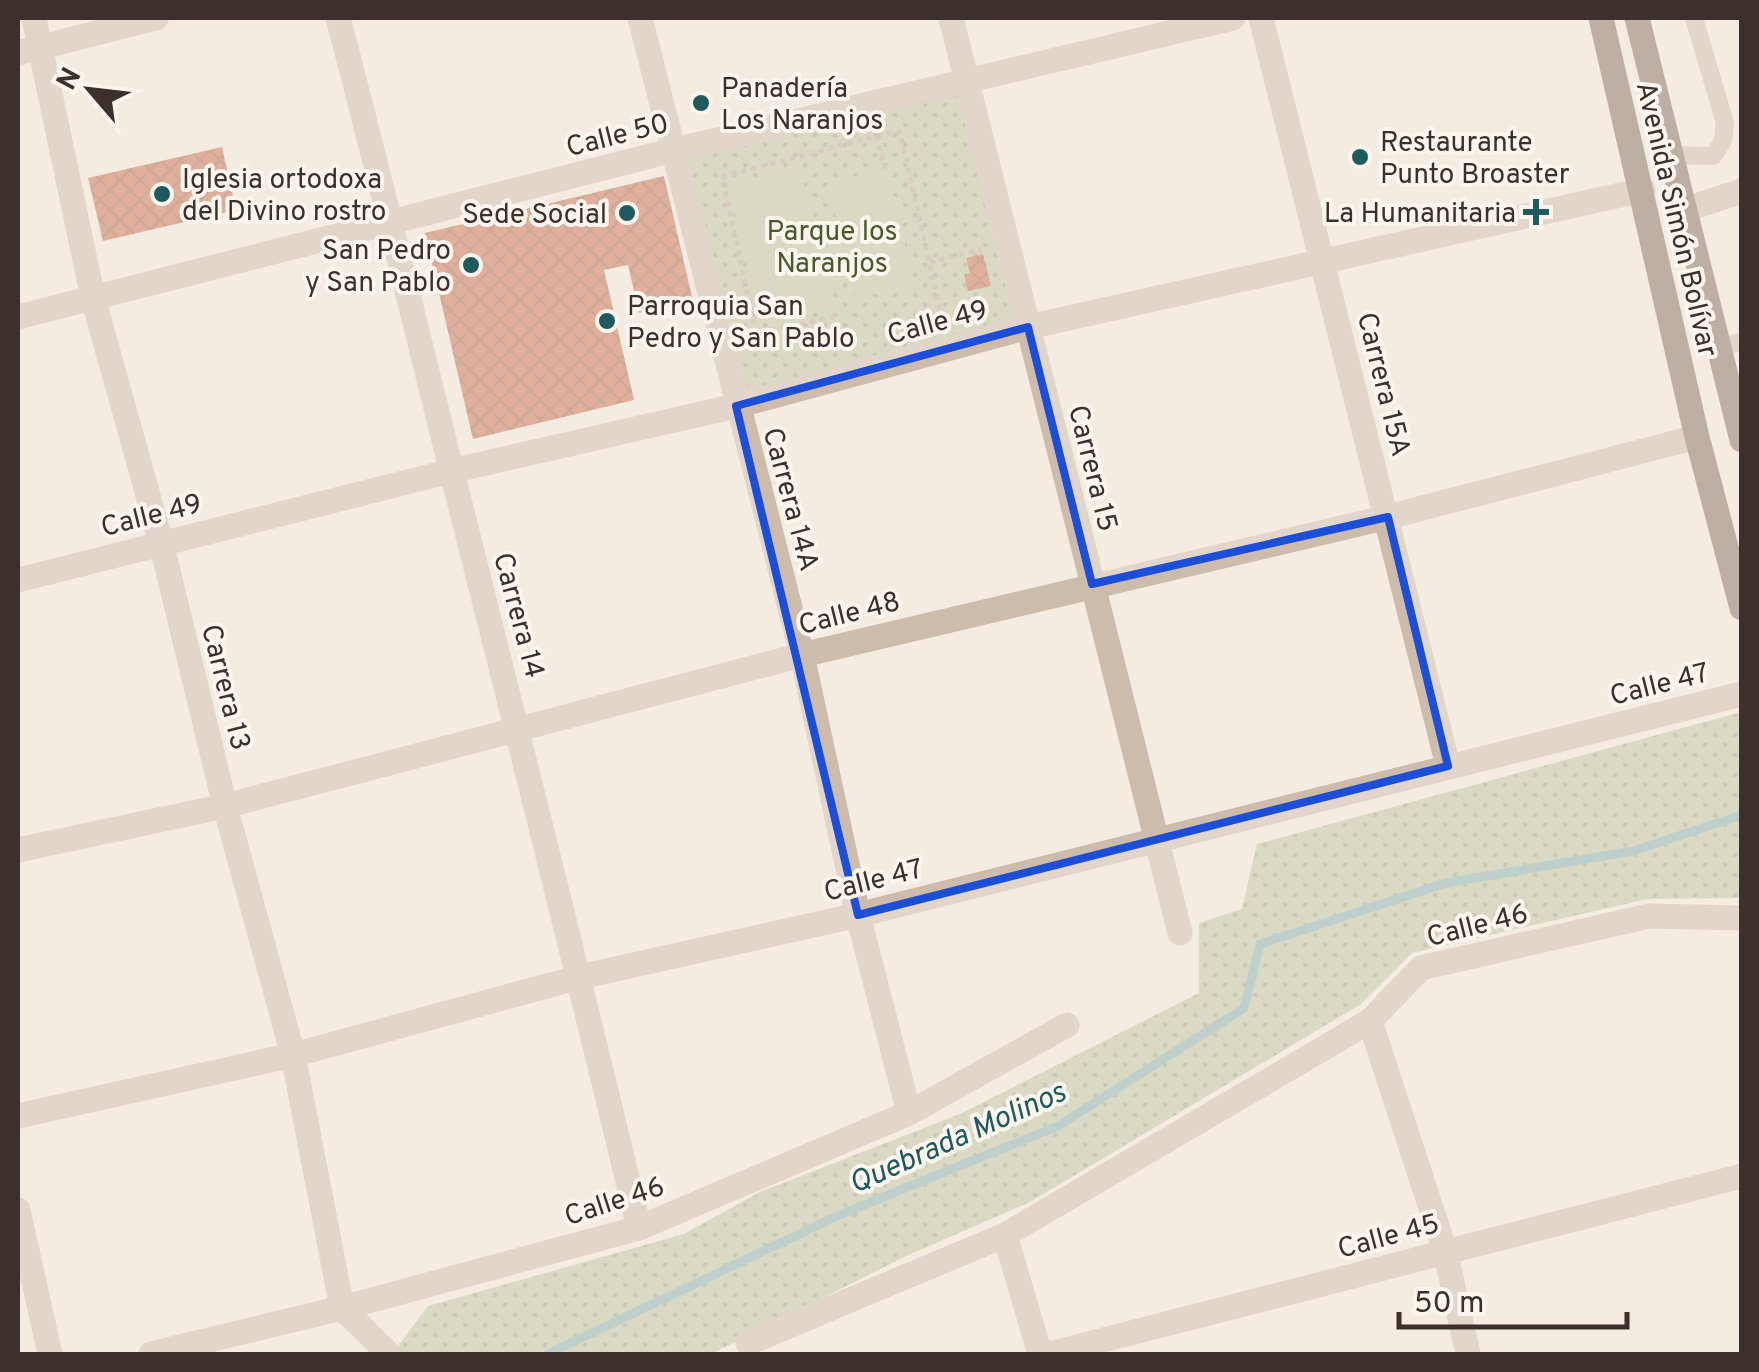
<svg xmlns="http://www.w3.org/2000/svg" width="1759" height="1372" viewBox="0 0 1759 1372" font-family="Overpass,sans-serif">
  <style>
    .green { fill: url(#green-dots) }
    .pitch { fill: #b8c4a0 }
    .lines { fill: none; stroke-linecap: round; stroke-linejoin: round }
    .stream { stroke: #7fb0b2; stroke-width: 9 }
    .building { fill: url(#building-cross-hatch) }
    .path { stroke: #b9a596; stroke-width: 5; stroke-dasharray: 5 5; stroke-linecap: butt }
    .service { stroke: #cdbbac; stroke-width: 18 }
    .minor { stroke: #cdbbac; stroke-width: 25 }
    .primary { stroke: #7d675c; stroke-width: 25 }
    .marked { fill: none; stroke: #1d4ed8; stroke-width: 8; stroke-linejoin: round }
    .poi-dot { fill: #1f5a5e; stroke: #fbf5ee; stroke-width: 4 }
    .labels { text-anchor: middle; stroke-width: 8; stroke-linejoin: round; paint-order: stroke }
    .poi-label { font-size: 28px; fill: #3b302b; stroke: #fbf5ee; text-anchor: start }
    .street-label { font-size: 28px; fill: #3b302b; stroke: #fbf5ee }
    .park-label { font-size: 28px; fill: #4a5a2e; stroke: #fbf5ee }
    .water-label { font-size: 30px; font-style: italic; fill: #1f5a5e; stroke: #fbf5ee }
  </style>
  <defs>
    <pattern id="green-dots" width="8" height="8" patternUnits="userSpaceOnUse" patternTransform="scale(2.5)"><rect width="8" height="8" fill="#b8c4a0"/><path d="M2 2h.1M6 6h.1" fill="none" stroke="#97a083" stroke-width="1.8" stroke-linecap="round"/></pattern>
    <pattern id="building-cross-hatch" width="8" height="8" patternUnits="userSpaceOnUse" patternTransform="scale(2.5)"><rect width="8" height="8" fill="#c8694b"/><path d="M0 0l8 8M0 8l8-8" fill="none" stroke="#a4573f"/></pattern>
  </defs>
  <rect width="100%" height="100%" fill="#f4ebe1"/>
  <!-- green -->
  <g class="green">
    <polygon points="966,80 1028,327 736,406 674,150"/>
    <polygon points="1741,712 1741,898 1647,899 1412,953 1361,1004 1030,1202 906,1256 711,1354 392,1354 428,1306 684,1234 760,1192 960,1114 1199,993 1199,923 1242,909 1257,844"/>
  </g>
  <!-- pitch -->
  <g class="pitch">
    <polygon points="800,167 832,307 760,324 728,184"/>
    <polygon points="888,168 914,285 855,299 828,183"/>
  </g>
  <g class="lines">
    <!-- stream -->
    <polyline class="stream" points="548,1354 839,1215 1058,1126 1244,1008 1260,944 1446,883 1633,851 1742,815"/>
  </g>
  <!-- building -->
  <g class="building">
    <polygon points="222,147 236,210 103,241 88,178"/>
    <polygon points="664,176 693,301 639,313 628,265 604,270 634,400 473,439 425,233"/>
    <polygon points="983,254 991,286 968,291 964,275 970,273 966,258"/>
  </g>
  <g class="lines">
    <!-- path -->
    <g class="path">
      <polyline points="877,136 900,132 942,320"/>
      <polyline points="930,262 982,249"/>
      <polyline points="844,346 834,317 756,333 722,177 877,136 885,169"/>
    </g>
    <!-- service -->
    <g class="service">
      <polyline points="1669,155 1713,156 1723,141 1725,123 1694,18"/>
      <polyline points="1719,348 1742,341"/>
    </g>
    <!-- minor -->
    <g class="minor">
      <polyline points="34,18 93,298 161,542 225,806 293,1055 342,1308 389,1354"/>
      <path d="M338,18C378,169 414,321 452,472C515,724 579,975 639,1228"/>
      <polyline points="640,18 802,655 858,915 909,1113"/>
      <polyline points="951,18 1180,933"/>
      <polyline points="1261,18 1448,766"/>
      <polyline points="18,53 156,18"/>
      <polyline points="1684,210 1742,191"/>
      <polyline points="18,317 674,150 1233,18"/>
      <polyline points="18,580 451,471 736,406 1028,327 1643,190"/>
      <polyline points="18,850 225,806 802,655 1388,517 1697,437"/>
      <polyline points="1370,1021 1445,1251 1468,1354"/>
      <polyline points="18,1116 293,1055 580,977 858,915 1742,694"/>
      <polyline points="18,1210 50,1354"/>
      <polyline points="1005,1235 1040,1354"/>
      <polyline points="748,1343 1005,1235 1370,1021 1421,968 1649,916 1742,918"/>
      <polyline points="151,1354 342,1308 639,1228 909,1113 1067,1025"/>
      <polyline points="1049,1354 1742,1176"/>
    </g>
    <!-- primary -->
    <g class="primary">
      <polyline points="1601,18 1697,437 1742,608"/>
      <polyline points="1637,18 1742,440"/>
    </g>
  </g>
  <!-- marked area -->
  <path d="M0 0H1759V1372H0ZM1028,327L1092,584L1388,517L1448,766L858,915L736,406Z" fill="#f4ebe1" fill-opacity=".55" fill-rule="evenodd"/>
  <path class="marked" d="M1028,327L1092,584L1388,517L1448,766L858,915L736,406Z"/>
  <!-- markers -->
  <g class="poi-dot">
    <circle cx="701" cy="103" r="10"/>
    <circle cx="1360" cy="157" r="10"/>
    <circle cx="162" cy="194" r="10"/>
    <path d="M1531 197h10v10h10v10h-10v10h-10v-10h-10v-10h10z"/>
    <circle cx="627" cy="213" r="10"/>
    <circle cx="471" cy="265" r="10"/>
    <circle cx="607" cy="321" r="10"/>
  </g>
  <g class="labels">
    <!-- poi labels -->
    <g class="poi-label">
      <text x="721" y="97">Panadería<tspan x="721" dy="32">Los Naranjos</tspan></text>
      <text x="1380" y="151">Restaurante<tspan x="1380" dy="32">Punto Broaster</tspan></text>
      <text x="182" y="188">Iglesia ortodoxa<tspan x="182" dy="32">del Divino rostro</tspan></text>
      <text x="1516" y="222" text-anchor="end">La Humanitaria</text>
      <text x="607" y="223" text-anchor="end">Sede Social</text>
      <text x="451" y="259" text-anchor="end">San Pedro<tspan x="451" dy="32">y San Pablo</tspan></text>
      <text x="627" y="315">Parroquia San<tspan x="627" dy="32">Pedro y San Pablo</tspan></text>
    </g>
    <!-- street labels -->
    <g class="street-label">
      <text transform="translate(617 134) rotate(-14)" y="10">Calle 50</text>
      <text transform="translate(1678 219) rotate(77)" y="10">Avenida Simón Bolívar</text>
      <text transform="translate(937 321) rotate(-15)" y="10">Calle 49</text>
      <text transform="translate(1385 384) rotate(76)" y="10">Carrera 15A</text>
      <text transform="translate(1094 468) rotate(76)" y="10">Carrera 15</text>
      <text transform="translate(792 499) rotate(75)" y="10">Carrera 14A</text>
      <text transform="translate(151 514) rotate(-14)" y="10">Calle 49</text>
      <text transform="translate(849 612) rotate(-14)" y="10">Calle 48</text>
      <text transform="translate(520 615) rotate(75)" y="10">Carrera 14</text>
      <text transform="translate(1659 683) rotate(-14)" y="10">Calle 47</text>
      <text transform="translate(227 687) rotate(76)" y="10">Carrera 13</text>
      <text transform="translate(873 879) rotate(-14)" y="10">Calle 47</text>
      <text transform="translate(1477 924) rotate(-14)" y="10">Calle 46</text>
      <text transform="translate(614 1200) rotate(-18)" y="10">Calle 46</text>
      <text transform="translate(1388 1235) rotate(-15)" y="10">Calle 45</text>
    </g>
    <!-- park labels -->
    <g class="park-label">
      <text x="832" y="240">Parque los<tspan x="832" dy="32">Naranjos</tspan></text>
    </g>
    <!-- water labels -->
    <g class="water-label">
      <text transform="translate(957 1137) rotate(-24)" y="10">Quebrada Molinos</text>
    </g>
  </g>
  <!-- border -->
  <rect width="1759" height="1372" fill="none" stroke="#3b302b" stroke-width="40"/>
  <!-- north arrow -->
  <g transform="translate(90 90) rotate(298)" stroke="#fbf5ee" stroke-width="8" paint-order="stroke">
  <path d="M0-8L18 38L0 25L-18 38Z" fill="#3b302b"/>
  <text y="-15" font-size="28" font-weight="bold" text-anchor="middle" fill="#3b302b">N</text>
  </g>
  <!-- scale -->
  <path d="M1399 1312v15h228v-15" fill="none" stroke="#3b302b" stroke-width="5"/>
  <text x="1414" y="1312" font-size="30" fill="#3b302b" stroke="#fbf5ee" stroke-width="8" paint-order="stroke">50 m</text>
</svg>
